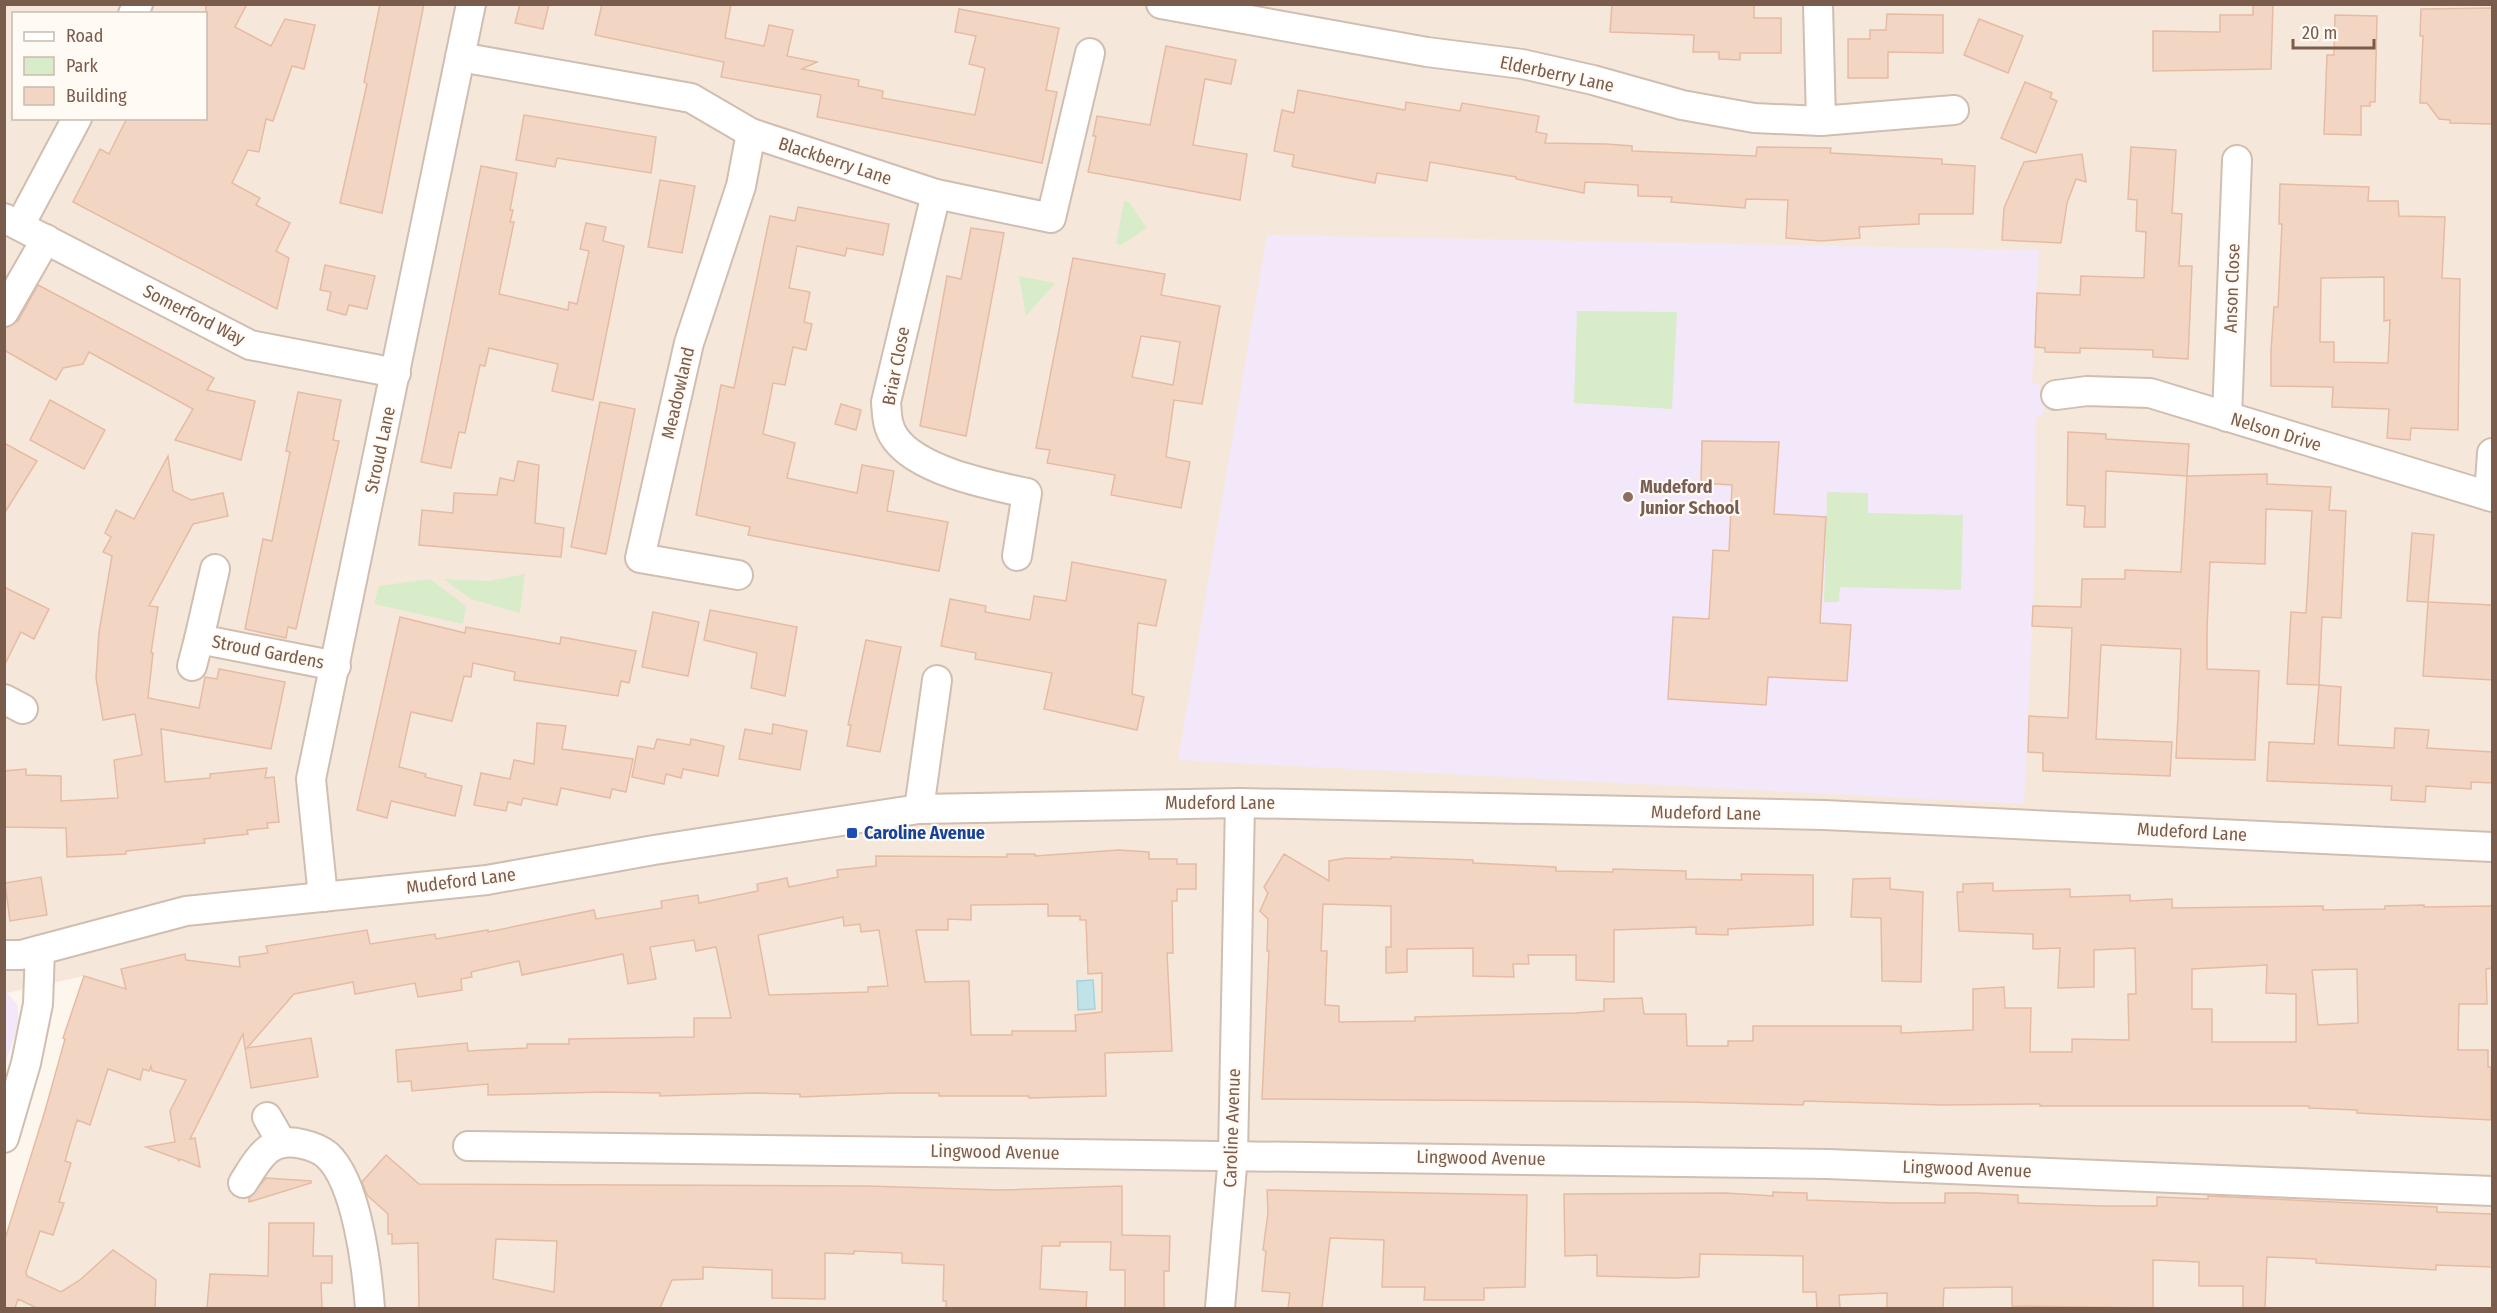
<svg xmlns="http://www.w3.org/2000/svg" width="2497" height="1313" viewBox="0 0 2497 1313" font-family="'Fira Sans Condensed',sans-serif">
  <style>
    .residential { fill: #f5e8da; fill-rule: evenodd }
    .education { fill: #f3e8fa }
    .green { fill: #d8ecc9 }
    .water { fill: #bfe3e8; stroke: #a5d3da; stroke-width: 1.5 }
    .building { fill: #f3d5c3; stroke: #e6bba3; stroke-width: 1.5; fill-rule: evenodd }
    .lines { fill: none; stroke-linecap: round; stroke-linejoin: round }
    .minor-casing { stroke: #d1beb0; stroke-width: 32 }
    .minor { stroke: #fff; stroke-width: 28 }
    .education-dot { fill: #8d6e63; stroke: #fffaf3; stroke-width: 2 }
    .transit-dot { fill: #1a4fb4; stroke: #fffaf3; stroke-width: 2 }
    .labels { text-anchor: middle; stroke-width: 4.5; stroke-linejoin: round; paint-order: stroke }
    .street-label { font-size: 18px; fill: #7a5c4d; stroke: #fffaf3 }
    .education-label { font-size: 18px; font-weight: bold; fill: #785e54; stroke: #fffaf3; text-anchor: start }
    .transit-label { font-size: 18px; font-weight: bold; fill: #164399; stroke: #fffaf3; text-anchor: start }
  </style>
  <rect width="100%" height="100%" fill="#fdf6ec"/>
  <!-- residential -->
  <path class="residential" d="M5,5H2492V1308H5V1242L84,976L7,993L5,991ZM14,14H206V118H14Z"/>
  <!-- education -->
  <g class="education">
    <polygon points="1267,235 2039,250 2032,383 2038,383 2047,398 2042,416 2036,417 2034,578 2024,804 1178,760"/>
    <polygon points="5,991 17,1004 19,1022 5,1065"/>
  </g>
  <!-- green -->
  <g class="green">
    <polygon points="1124,201 1129,202 1147,228 1121,245 1116,244"/>
    <polygon points="1019,276 1055,283 1026,316"/>
    <polygon points="1577,311 1677,312 1672,409 1574,403"/>
    <polygon points="1827,492 1868,493 1868,513 1963,515 1961,590 1840,587 1839,602 1824,602"/>
    <polygon points="525,574 520,613 471,599 443,579 489,581"/>
    <polygon points="430,579 466,606 463,624 374,604 379,586"/>
  </g>
  <!-- water -->
  <polygon class="water" points="1093,980 1095,1009 1078,1010 1077,981"/>
  <!-- building -->
  <g class="building">
    <polygon points="206,4 247,4 235,27 271,46 285,19 315,25 304,69 292,66 273,121 266,119 259,152 248,150 232,183 260,198 256,205 290,223 276,251 289,258 277,309 73,202 100,149 109,154 127,118 206,118"/>
    <polygon points="380,4 424,4 382,213 340,203 367,84 364,82"/>
    <polygon points="520,4 549,4 543,29 515,23"/>
    <polygon points="602,4 731,4 725,38 764,46 769,25 793,30 787,56 817,62 802,69 859,80 858,86 883,91 882,98 975,115 985,68 969,64 976,36 955,32 959,9 1059,28 1046,90 1057,92 1042,163 817,117 821,95 721,77 724,62 595,35"/>
    <polygon points="1612,4 1754,5 1754,18 1781,18 1781,53 1740,53 1740,60 1719,59 1719,52 1693,52 1694,35 1610,32"/>
    <polygon points="2253,4 2273,4 2271,69 2153,71 2153,31 2220,32 2220,15 2253,15"/>
    <polygon points="2493,8 2493,124 2450,123 2450,120 2439,119 2427,103 2420,103 2423,36 2420,36 2421,9"/>
    <polygon points="1887,14 1943,15 1943,53 1888,52 1888,78 1848,78 1848,39 1870,39 1870,30 1886,30"/>
    <polygon points="2335,15 2377,16 2375,102 2370,102 2370,106 2361,106 2361,135 2324,134 2327,55 2334,55"/>
    <polygon points="1979,19 2023,36 2008,73 1964,55"/>
    <polygon points="1166,46 1236,60 1231,84 1205,79 1193,145 1247,154 1240,200 1088,172 1096,136 1093,136 1097,116 1150,125"/>
    <polygon points="2025,82 2052,93 2050,98 2057,101 2036,153 2001,138"/>
    <polygon points="1298,90 1405,110 1406,102 1460,111 1462,103 1539,116 1536,132 1547,134 1545,143 1606,144 1632,146 1632,151 1756,156 1757,147 1831,148 1830,153 1942,159 1942,164 1975,166 1973,214 1919,214 1919,224 1859,227 1860,238 1821,241 1786,238 1788,200 1746,199 1745,208 1671,202 1672,197 1638,196 1638,185 1585,182 1584,193 1516,179 1516,177 1430,162 1427,181 1377,173 1375,183 1294,167 1292,166 1294,155 1274,151 1282,110 1294,113"/>
    <polygon points="524,115 656,137 651,173 557,158 555,167 516,160"/>
    <polygon points="2131,147 2176,150 2172,213 2182,214 2179,266 2192,266 2188,359 2153,357 2153,350 2117,349 2080,348 2080,353 2045,352 2045,348 2035,347 2037,293 2080,295 2081,276 2144,278 2146,232 2136,231 2137,200 2128,199"/>
    <polygon points="2082,154 2086,182 2076,179 2067,203 2061,243 2002,240 2004,208 2024,162"/>
    <polygon points="481,166 517,173 510,210 513,210 510,222 514,222 499,294 568,310 569,302 577,304 589,251 580,249 586,223 606,227 603,241 624,246 593,400 552,391 558,364 489,348 485,366 480,365 465,433 459,432 451,468 421,462"/>
    <polygon points="660,180 695,186 682,253 648,247"/>
    <path d="M2280,184L2369,187L2368,201H2398L2399,216L2445,217L2442,278L2460,279L2458,430L2411,428L2410,440L2387,438L2389,409L2332,407L2333,387L2271,386V351L2274,307H2278L2282,224H2279ZM2384,277V321L2390,320L2388,363L2334,362V342H2320L2321,278Z"/>
    <polygon points="798,207 889,224 883,255 847,248 845,256 797,246 789,288 810,292 804,322 812,324 806,350 793,347 785,385 773,383 763,434 795,443 787,478 857,493 862,465 894,471 887,511 948,522 939,571 748,535 750,527 696,515 721,385 734,388 770,216 795,221"/>
    <polygon points="971,228 1004,233 966,436 920,426 947,276 961,279"/>
    <path d="M1073,258L1165,274L1161,295L1220,306L1202,404L1174,400L1166,457L1190,462L1181,508L1111,495L1115,475L1047,463L1050,450L1036,448ZM1141,336L1180,342L1173,385L1132,377Z"/>
    <polygon points="325,265 375,276 367,309 349,305 346,315 327,310 331,292 320,290"/>
    <polygon points="38,285 214,378 207,390 255,401 241,460 175,440 193,409 89,352 83,364 63,368 56,380 4,350 4,328 18,321"/>
    <polygon points="298,392 341,400 333,440 339,441 296,629 288,627 286,638 245,629 263,539 272,541 290,452 286,451"/>
    <polygon points="50,400 105,430 84,469 30,440"/>
    <polygon points="600,402 635,409 606,554 571,547"/>
    <polygon points="841,404 861,410 856,430 835,424"/>
    <polygon points="2068,432 2106,434 2106,439 2189,444 2187,476 2106,471 2105,527 2084,527 2085,506 2067,505"/>
    <polygon points="1702,441 1779,442 1774,514 1826,517 1820,623 1851,625 1847,681 1768,677 1766,705 1668,699 1673,617 1709,619 1713,550 1729,551 1732,485 1701,483"/>
    <polygon points="4,443 37,461 4,514"/>
    <polygon points="168,456 173,491 191,500 223,493 228,516 193,524 149,606 158,607 151,653 153,653 148,698 199,708 205,677 217,679 219,669 285,682 271,749 161,729 165,782 210,778 210,774 267,768 265,778 274,777 279,822 267,823 268,828 247,830 248,834 204,839 205,843 126,851 126,854 67,857 66,828 4,827 4,771 26,769 26,775 61,776 61,801 118,798 114,760 142,755 135,714 103,720 96,678 99,632 112,556 103,552 111,537 105,533 116,510 134,519"/>
    <polygon points="518,461 539,465 535,523 564,528 561,557 419,545 422,510 453,513 454,493 497,495 500,478 514,481"/>
    <polygon points="2267,474 2267,484 2331,487 2329,510 2346,511 2341,618 2322,617 2319,685 2287,684 2291,612 2306,613 2312,511 2266,509 2265,564 2210,562 2207,629 2207,669 2259,671 2255,760 2176,758 2181,649 2101,645 2096,739 2172,742 2170,776 2043,771 2043,753 2028,752 2029,716 2068,718 2072,628 2032,626 2033,606 2081,607 2082,579 2125,579 2125,570 2181,572 2187,476"/>
    <polygon points="2412,533 2434,535 2428,602 2493,605 2493,680 2423,676 2428,602 2407,601"/>
    <polygon points="1072,562 1166,580 1156,626 1138,623 1132,694 1144,697 1137,730 1044,709 1052,673 975,659 976,653 941,646 950,599 986,606 985,612 1030,620 1034,596 1066,601"/>
    <polygon points="4,587 49,609 34,639 21,632 4,666"/>
    <polygon points="710,610 797,627 785,696 751,688 757,653 704,640"/>
    <polygon points="653,612 699,622 688,676 642,667"/>
    <polygon points="400,617 465,633 466,627 560,644 561,637 636,651 629,683 621,681 618,696 514,680 515,672 473,663 471,677 464,676 452,721 411,712 399,767 426,774 425,777 462,786 455,816 391,801 387,818 357,810"/>
    <polygon points="866,640 901,647 880,752 847,746 851,725 848,725"/>
    <polygon points="2319,685 2341,687 2338,745 2394,748 2395,728 2429,730 2427,748 2493,752 2493,783 2471,782 2471,789 2426,786 2425,802 2391,800 2392,786 2267,781 2269,742 2314,744"/>
    <polygon points="537,723 566,726 562,749 633,759 626,792 612,789 610,798 561,788 557,805 523,798 521,805 508,802 506,811 474,805 481,773 510,779 514,760 534,764"/>
    <polygon points="773,724 807,731 800,770 739,759 745,729 772,734"/>
    <polygon points="657,739 690,745 691,739 724,746 718,776 683,769 681,778 666,774 664,784 632,777 638,746 654,749"/>
    <path d="M1119,850L1149,852V859H1177V864H1196V889H1177V901H1172L1173,953H1167L1172,1051L1105,1053L1106,1096L1029,1098V1096H939V1093H897L800,1097V1094L755,1093L660,1096V1093L604,1092L488,1095V1084L412,1091L411,1081L398,1082L396,1050L467,1043L468,1051L527,1048V1044H569V1039L694,1037V1018H731L716,947L696,951L694,940L650,947L656,979L628,984L623,954L522,975L519,961L471,972L472,977L461,979L462,990L418,997L415,983L355,994L353,982L294,994L247,1048L311,1038L318,1077L251,1088L243,1034L190,1139L195,1138L200,1167L180,1159L179,1161L178,1159L146,1147L175,1142L170,1111L186,1080L152,1071L151,1066L149,1071L143,1069L140,1080L108,1069L90,1125L77,1120L65,1161L71,1163L59,1202L64,1203L53,1235L40,1231L26,1272L27,1276L61,1292L80,1280L113,1250L156,1280L155,1308H37L18,1299L15,1308H4V1242L45,1111L65,1039L63,1038L84,976L126,989L121,969L185,954L186,960L240,967L239,957L268,953L266,946L367,930L370,944L435,934L436,939L488,930V932L594,910L596,919L662,908L661,901L698,895L699,903L758,891L757,884L787,878L789,887L838,877L837,870L876,866V856L1007,857V854H1035V856ZM1048,904V916H1080V920H1086L1088,974L1102,973V1012L1075,1015L1076,1031H1012V1035H971L969,981L925,982L916,930H948V919L971,920V905ZM843,917L844,926L860,924L861,932L879,930L888,986L868,987V992L769,995L758,935Z"/>
    <path d="M1284,854L1329,881V861L1346,858L1391,859V857L1473,860V863L1556,867V871L1613,872V869L1686,871V879L1742,880L1741,874L1813,875V925L1728,929V935L1696,934V927L1614,930V982L1576,980V955H1528L1529,964H1513L1514,977L1473,976V948L1407,949V972L1386,973V947H1391V906L1323,904L1321,951H1327L1325,1005L1339,1006V1022L1415,1021V1017L1575,1013L1604,1011V999L1642,998L1644,1014H1686L1687,1046H1728V1041H1753V1026H1901V1033L1973,1030V989L2004,987L2005,1008H2031L2030,1052H2072V1039L2129,1040L2128,994H2136L2135,948L2094,950V987L2058,988L2060,948L2033,949V934L1959,931L1957,892H1963V884L1993,883V891L2070,889V897L2130,895V901L2172,899V908L2323,906V910L2385,909V906L2424,905V907L2493,906V968L2486,969L2487,1004H2459L2458,1050H2488V1067H2491V1120L2357,1113V1110L2309,1108V1106H2040V1104L1944,1105L1804,1101L1803,1105L1687,1102L1262,1099L1269,951H1267L1268,919L1260,911L1268,893L1264,887ZM2267,965L2266,993L2296,994V1042H2212V1009H2192V969ZM2357,969L2358,1023L2318,1025L2312,970Z"/>
    <polygon points="41,877 47,915 10,921 5,883"/>
    <polygon points="1890,878 1890,889 1923,892 1921,982 1882,981 1881,918 1851,917 1853,879"/>
    <path d="M386,1155L419,1184L866,1186L999,1190L1122,1186V1235L1170,1236L1169,1271H1164V1308H1125V1270H1110L1111,1242H1060V1246H1042L1040,1289L1087,1292L1086,1308H946V1301H943L944,1265L902,1263V1253L854,1251V1254L825,1253V1299L772,1298V1270L703,1267V1279L672,1280L660,1308H419L418,1243L392,1244V1234H388V1214L367,1195L362,1182ZM496,1239L557,1241L554,1292L493,1279Z"/>
    <polygon points="266,1178 311,1181 311,1183 249,1202 249,1198"/>
    <polygon points="1267,1190 1527,1195 1525,1287 1484,1288 1484,1300 1424,1300 1425,1287 1382,1287 1384,1240 1330,1238 1322,1308 1288,1308 1290,1293 1262,1291 1266,1251 1263,1250 1268,1213"/>
    <polygon points="1773,1192 1807,1193 1807,1200 1894,1203 1945,1203 1945,1193 1978,1193 2018,1195 2018,1203 2103,1206 2157,1206 2157,1197 2208,1199 2208,1196 2437,1207 2437,1212 2493,1214 2493,1267 2436,1265 2436,1270 2316,1263 2316,1259 2267,1257 2265,1308 2243,1308 2243,1286 2199,1286 2199,1262 2153,1260 2153,1308 2012,1306 2012,1287 1944,1288 1943,1308 1887,1308 1887,1293 1839,1295 1840,1308 1817,1308 1816,1292 1803,1292 1803,1256 1700,1254 1699,1277 1674,1278 1597,1276 1597,1255 1565,1256 1564,1194 1726,1193 1773,1196"/>
    <polygon points="269,1223 314,1223 313,1256 332,1256 332,1283 321,1283 322,1308 207,1308 210,1274 268,1276"/>
  </g>
  <g class="lines">
    <!-- minor casing -->
    <g class="minor-casing">
      <g id="minor">
        <polyline points="1161,4 1427,52 1522,64 1593,80 1682,105 1754,118 1821,121 1954,110"/>
        <polyline points="1818,4 1821,121"/>
        <polyline points="133,14 138,4"/>
        <polyline points="460,57 691,98 751,133 936,194 1051,218 1090,53"/>
        <path d="M936,194L886,402C887,415 887,427 895,438C918,471 990,485 1027,493L1017,556"/>
        <polyline points="4,218 250,345 396,373"/>
        <polyline points="20,225 77,118"/>
        <polyline points="4,312 46,239"/>
        <polyline points="2056,395 2087,391 2150,393 2492,497"/>
        <polyline points="2227,417 2237,160"/>
        <polyline points="2489,496 2492,453"/>
        <polyline points="215,569 199,639 336,666"/>
        <polyline points="738,575 640,558 689,343 741,186 751,133"/>
        <polyline points="192,666 199,639"/>
        <polyline points="4,699 23,709"/>
        <polyline points="919,809 937,680"/>
        <polyline points="323,897 311,779 471,4"/>
        <polyline points="4,955 21,955 186,911 487,880 654,850 919,809 1240,803 1824,815 2492,847"/>
        <polyline points="267,1117 282,1143"/>
        <polyline points="4,1138 26,1063 38,1004 40,950"/>
        <polyline points="468,1146 1828,1164 2492,1191"/>
        <path d="M243,1183C259,1158 269,1136 302,1144C311,1146 320,1149 327,1155C357,1182 367,1269 370,1308"/>
        <polyline points="1220,1308 1233,1155 1240,803"/>
      </g>
    </g>
    <!-- minor -->
    <use href="#minor" class="minor"/>
  </g>
  <!-- markers -->
  <circle class="education-dot" cx="1628" cy="497" r="6"/>
  <rect class="transit-dot" x="846" y="827" width="12" height="12" rx="3"/>
  <g class="labels">
    <!-- street labels -->
    <g class="street-label">
      <text transform="translate(1557 74) rotate(12)" y="6">Elderberry Lane</text>
      <text transform="translate(835 161) rotate(18)" y="6">Blackberry Lane</text>
      <text transform="translate(2232 288) rotate(-88)" y="6">Anson Close</text>
      <text transform="translate(194 315) rotate(27)" y="6">Somerford Way</text>
      <text transform="translate(896 366) rotate(-79)" y="6">Briar Close</text>
      <text transform="translate(678 393) rotate(-77)" y="6">Meadowland</text>
      <text transform="translate(2276 432) rotate(17)" y="6">Nelson Drive</text>
      <text transform="translate(380 450) rotate(-78)" y="6">Stroud Lane</text>
      <text transform="translate(268 652) rotate(11)" y="6">Stroud Gardens</text>
      <text x="1220" y="809">Mudeford Lane</text>
      <text transform="translate(1706 813) rotate(1)" y="6">Mudeford Lane</text>
      <text transform="translate(2192 832) rotate(3)" y="6">Mudeford Lane</text>
      <text transform="translate(461 881) rotate(-7)" y="6">Mudeford Lane</text>
      <text transform="translate(1232 1128) rotate(-88)" y="6">Caroline Avenue</text>
      <text transform="translate(995 1152) rotate(1)" y="6">Lingwood Avenue</text>
      <text transform="translate(1481 1158) rotate(1)" y="6">Lingwood Avenue</text>
      <text transform="translate(1967 1169) rotate(2)" y="6">Lingwood Avenue</text>
    </g>
    <!-- education labels -->
    <g class="education-label">
      <text x="1640" y="493">Mudeford<tspan x="1640" dy="21">Junior School</tspan></text>
    </g>
    <!-- transit labels -->
    <g class="transit-label">
      <text x="864" y="839">Caroline Avenue</text>
    </g>
  </g>
  <!-- border -->
  <rect width="2497" height="1313" fill="none" stroke="#7a5c4d" stroke-width="12"/>
  <!-- legend -->
  <rect x="12" y="12" width="195" height="108" fill="#fffaf3" stroke="#cabbb1" stroke-width="1.5"/>
  <rect x="24" y="32" width="30" height="9" fill="#ffffff" stroke="#cabbb1" stroke-width="1.5"/>
  <text x="66" y="42" font-size="18" fill="#7a5c4d">Road</text>
  <rect x="24" y="57" width="30" height="18" fill="#d8ecc9" stroke="#cabbb1" stroke-width="1.5"/>
  <text x="66" y="72" font-size="18" fill="#7a5c4d">Park</text>
  <rect x="24" y="87" width="30" height="18" fill="#f3d5c3" stroke="#cabbb1" stroke-width="1.5"/>
  <text x="66" y="102" font-size="18" fill="#7a5c4d">Building</text>
  <!-- scale -->
  <path d="M2293 39v9h81v-9" fill="none" stroke="#7a5c4d" stroke-width="3"/>
  <text x="2302" y="39" font-size="18" fill="#7a5c4d" stroke="#fffaf3" stroke-width="4.5" paint-order="stroke">20 m</text>
</svg>
